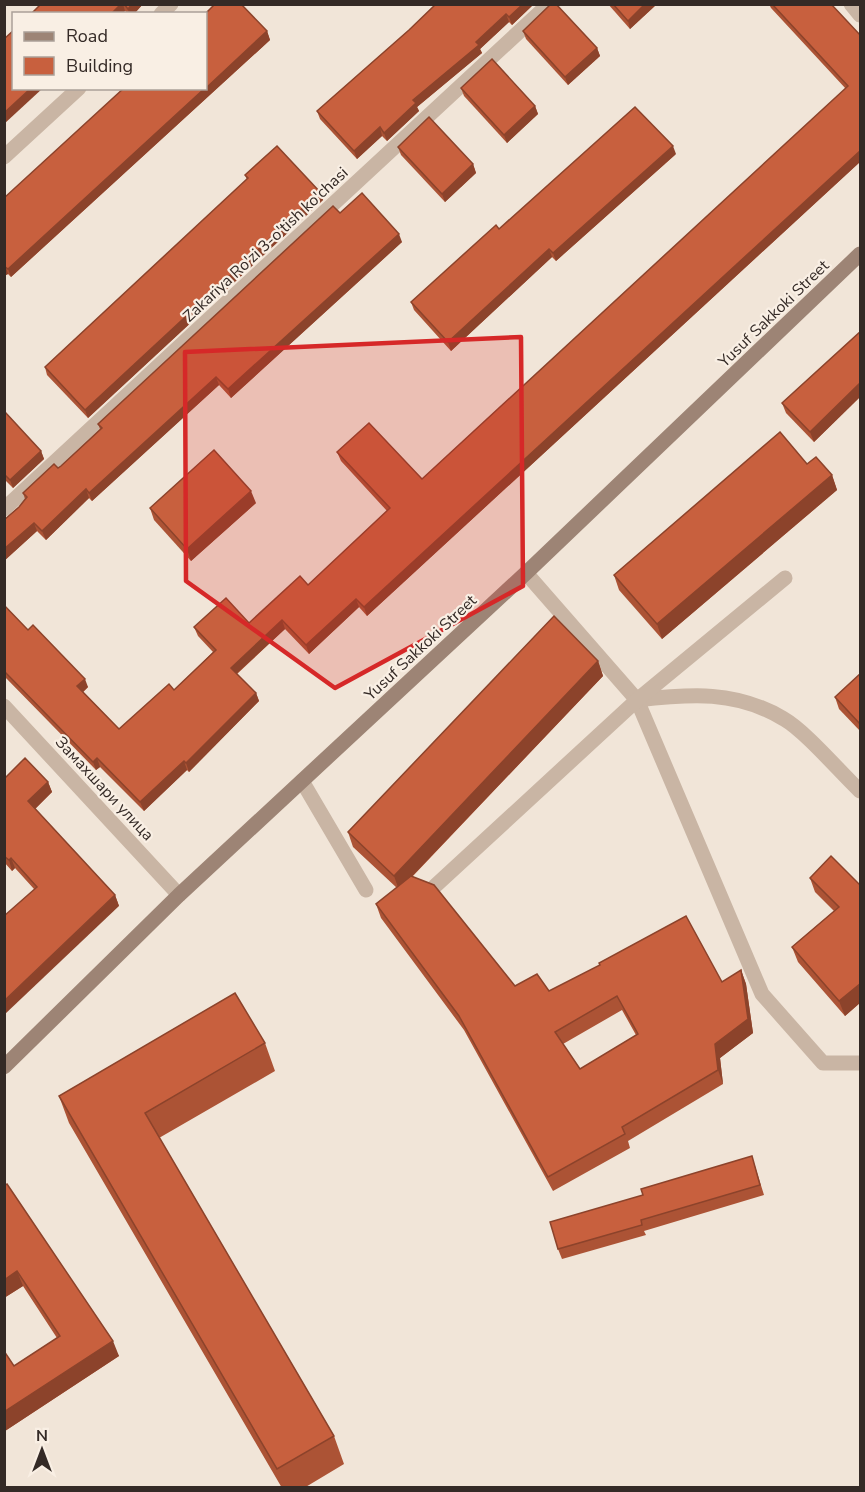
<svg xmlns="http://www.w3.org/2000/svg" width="865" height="1492" viewBox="0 0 865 1492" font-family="'Nunito Sans',sans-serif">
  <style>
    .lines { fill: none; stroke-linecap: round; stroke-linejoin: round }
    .service { stroke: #c9b5a4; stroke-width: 15 }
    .minor { stroke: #c9b5a4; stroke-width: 15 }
    .secondary { stroke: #9d8475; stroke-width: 15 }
    .wall { fill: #ac5335; fill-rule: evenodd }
    .shaded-wall { fill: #8c432b }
    .building { fill: #c8603e; stroke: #8c432b; stroke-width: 1.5; fill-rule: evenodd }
    .marked { fill: #d62828; fill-opacity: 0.2; stroke: #d62828; stroke-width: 4.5; stroke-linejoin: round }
    .labels { text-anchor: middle; stroke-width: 4.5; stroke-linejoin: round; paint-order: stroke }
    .street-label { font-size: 16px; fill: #342a26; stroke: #f9efe4 }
  </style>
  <rect width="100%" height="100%" fill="#f1e5d8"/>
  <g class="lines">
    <!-- service -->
    <g class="service">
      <polyline points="526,573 637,700 762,994 823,1063 860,1063"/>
      <path d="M637,700C690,694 736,690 784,719C805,731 840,772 860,791"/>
      <polyline points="302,781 366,890"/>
      <polyline points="434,887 637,700 785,578"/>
    </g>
    <!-- minor -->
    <g class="minor">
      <polyline points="851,4 860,15"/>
      <polyline points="161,14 171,4"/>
      <polyline points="4,157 79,88"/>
      <polyline points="4,509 549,4"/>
      <polyline points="4,706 179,895"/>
    </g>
    <!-- secondary -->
    <polyline class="secondary" points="4,1067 179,895 526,573 860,254"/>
  </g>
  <!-- wall -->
  <g class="wall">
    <polygon points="41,4 143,4 134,14 128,14 125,11"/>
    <polygon points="436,4 534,4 512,25 509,22 480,49 482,53 417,107 419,111 387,141 382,136 357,159 320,119 317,111 409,30"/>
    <polygon points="608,4 657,4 630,29"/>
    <polygon points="769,4 831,4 861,36 861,161 367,616 359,607 309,654 285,629 237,674 256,693 259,701 189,772 187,770 144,811 100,767 96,770 4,676 4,605 28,630 88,687 83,692 119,729 174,690 213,652 198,636 194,627 249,623 308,585 387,511 341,461 337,452 422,479 846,89 771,8"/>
    <polygon points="267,31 270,40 11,277 8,274 4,276 4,198"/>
    <polygon points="523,31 597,48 600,56 568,85 526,39"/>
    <polygon points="461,88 535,106 538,114 507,143 464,96"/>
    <polygon points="398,147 473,164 476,173 445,202 401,155"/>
    <polygon points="676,154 556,261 552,257 451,351 414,310 411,302 499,229"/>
    <polygon points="245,175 320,192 323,200 88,418 47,375 45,367 247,180"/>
    <polygon points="340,213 402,242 231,398 219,385 92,501 89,498 46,540 37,531 4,561 4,520 19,507 25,499 23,493 61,466 100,429 98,424"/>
    <polygon points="861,331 861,396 814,442 786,413 782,403"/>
    <polygon points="4,412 41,451 44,459 13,488 4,479"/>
    <polygon points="807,464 832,475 837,490 662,639 619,590 614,575"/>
    <polygon points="256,503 191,561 154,520 150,508"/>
    <path d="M598,661L603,676L412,877L515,986L549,991L722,982L741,970L746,984L753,1033L720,1058L723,1084L628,1141L630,1148L553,1191L464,1030L381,918L376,904L397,888L353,847L348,832ZM622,1010L636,1035L580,1069L563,1044Z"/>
    <polygon points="861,673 861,732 839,709 835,697"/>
    <polygon points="4,779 48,782 52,792 35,809 115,895 119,906 34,889 15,868 12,871 4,862"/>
    <polygon points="810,878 861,886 861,1002 845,1016 798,962 792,947 834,911 815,892"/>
    <polygon points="265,1043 275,1071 159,1138 334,1436 344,1464 304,1488 282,1488 69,1123 59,1096"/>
    <polygon points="755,1166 764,1195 644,1231 646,1235 562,1259 558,1249"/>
    <polygon points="4,1186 119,1356 5,1431 4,1351 14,1366 57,1338 23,1286 4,1298"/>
  </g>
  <!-- shaded-wall -->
  <g class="shaded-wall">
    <polygon points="121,4 123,4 125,11 123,14 111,14"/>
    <polygon points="132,4 143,4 134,14 129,14 128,9"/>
    <polygon points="523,4 534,4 512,25 509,17"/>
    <polygon points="645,4 657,4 630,29 628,21"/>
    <polygon points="506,14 509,22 480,49 482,53 417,107 419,111 387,141 384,133 413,100"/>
    <polygon points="267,31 270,40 11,277 8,269"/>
    <polygon points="597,48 600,56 568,85 565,77"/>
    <polygon points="31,88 43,88 4,124 4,113"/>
    <polygon points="535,106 538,114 507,143 504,135"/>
    <polygon points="380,127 382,136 357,159 354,151"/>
    <polygon points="673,146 676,154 556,261 553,253"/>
    <polygon points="861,150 861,161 367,616 364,607"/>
    <polygon points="473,164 476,173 445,202 442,194"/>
    <polygon points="320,192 323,200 88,418 85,410"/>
    <polygon points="399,234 402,242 231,398 228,389"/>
    <polygon points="549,249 552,257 451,351 448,342"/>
    <polygon points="5,265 8,274 4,276"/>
    <polygon points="216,377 219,385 92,501 89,493"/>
    <polygon points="861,382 861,396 814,442 810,432"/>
    <polygon points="41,451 44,459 13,488 10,480"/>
    <polygon points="832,475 837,490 662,639 657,624"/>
    <polygon points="86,489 89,498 46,540 42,531"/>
    <polygon points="251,491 256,503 191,561 187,549"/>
    <polygon points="34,523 37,531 4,561 4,549"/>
    <polygon points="356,599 359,607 309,654 306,645"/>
    <polygon points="282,620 285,629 234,676 231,668"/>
    <polygon points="598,661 603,676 399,890 394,876"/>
    <polygon points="85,679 88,687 80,695 77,686"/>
    <polygon points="256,693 259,701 189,772 186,763"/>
    <polygon points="97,758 100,767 96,770 93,762"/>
    <polygon points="184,761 187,770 144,811 140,802"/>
    <polygon points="48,782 52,792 32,812 28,801"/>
    <polygon points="11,858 15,868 12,871 9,860"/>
    <polygon points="115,895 119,906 4,1015 4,1001"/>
    <polygon points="741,970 746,984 753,1033 720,1058 723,1084 718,1070 715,1044"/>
    <polygon points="861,983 861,1002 845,1016 839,1001"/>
    <polygon points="17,1271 23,1286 4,1298 4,1280"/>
    <polygon points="113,1341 119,1356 5,1431 4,1412"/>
  </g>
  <!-- building -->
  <g class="building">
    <polygon points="41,4 121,4 111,14 31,14"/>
    <polygon points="124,4 132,4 128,9"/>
    <polygon points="215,4 241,4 267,31 206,88 205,14"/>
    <polygon points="436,4 523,4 509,17 506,14 476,42 479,45 413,100 416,103 384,133 380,127 354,151 317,111 409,30"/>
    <polygon points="551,4 556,4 597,48 565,77 523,31"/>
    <polygon points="613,4 645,4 628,21"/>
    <polygon points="772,4 831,4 861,36 861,150 364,607 356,599 306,645 282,620 231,668 256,693 186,763 184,761 140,802 97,758 93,762 4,671 4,605 28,630 33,625 85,679 77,686 119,729 169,684 174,690 216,650 194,627 226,598 249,623 300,576 308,585 390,508 337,452 369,423 422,479 848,86"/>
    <polygon points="14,30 14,88 31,88 4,113 4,39"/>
    <polygon points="492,59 535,106 504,135 461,88"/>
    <polygon points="124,88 205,88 8,269 4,266 4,198"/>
    <polygon points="635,107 673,146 553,253 549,249 448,342 411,302 496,225 499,229"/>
    <polygon points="429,117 473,164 442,194 398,147"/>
    <polygon points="277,146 320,192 85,410 45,367 248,178 245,175"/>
    <polygon points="362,193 399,234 228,389 216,377 89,493 86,489 42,531 34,523 4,549 4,520 19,507 27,497 23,493 54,464 58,468 61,466 102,428 98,424 333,206 340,213"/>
    <polygon points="861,331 861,382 810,432 782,403"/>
    <polygon points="4,412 5,412 41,451 10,480 4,474"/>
    <polygon points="780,432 807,464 816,457 832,475 657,624 614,575"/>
    <polygon points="214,450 251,491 187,549 150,508"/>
    <polygon points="554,616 598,661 394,876 348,832"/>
    <polygon points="861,673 861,725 835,697"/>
    <polygon points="25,758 48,782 28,801 115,895 4,1001 4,916 37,887 11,858 9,860 4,856 4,779"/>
    <polygon points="831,856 861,886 861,983 839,1001 792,947 839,907 810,878"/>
    <path d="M411,876L434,885L515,986L537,974L549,991L600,965L599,963L686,916L722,982L741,970L748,1019L715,1044L718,1070L622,1127L625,1134L548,1177L459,1016L376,904ZM617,996L638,1034L580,1069L555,1032Z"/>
    <polygon points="235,993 265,1043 145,1113 334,1436 277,1469 59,1096"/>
    <polygon points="752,1156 760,1185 641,1220 642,1225 558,1249 550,1222 643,1195 641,1189"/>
    <polygon points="7,1184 113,1341 4,1412 4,1351 14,1366 60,1336 17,1271 4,1280 4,1186"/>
  </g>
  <!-- marked area -->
  <path class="marked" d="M521,337L523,586L335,688L186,581L185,352Z"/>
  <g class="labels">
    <!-- street labels -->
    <g class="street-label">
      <text transform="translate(265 244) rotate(-43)" y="6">Zakariya Ro'zi 3-o'tish ko'chasi</text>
      <text transform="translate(773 313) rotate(-44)" y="6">Yusuf Sakkoki Street</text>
      <text transform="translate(420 647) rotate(-43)" y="6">Yusuf Sakkoki Street</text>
      <text transform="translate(105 788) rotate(47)" y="6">Замахшари улица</text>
    </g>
  </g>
  <!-- border -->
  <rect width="865" height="1492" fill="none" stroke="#342a26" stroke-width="12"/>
  <!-- legend -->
  <rect x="12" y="12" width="195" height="78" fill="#f9efe4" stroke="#aaa098" stroke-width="1.5"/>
  <rect x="24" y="32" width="30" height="9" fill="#9d8475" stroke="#aaa098" stroke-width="1.5"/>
  <text x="66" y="42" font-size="18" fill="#342a26">Road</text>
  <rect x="24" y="57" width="30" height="18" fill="#c8603e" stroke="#aaa098" stroke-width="1.5"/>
  <text x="66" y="72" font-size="18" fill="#342a26">Building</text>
  <!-- north arrow -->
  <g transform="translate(42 1450)" stroke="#f9efe4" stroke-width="4.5" paint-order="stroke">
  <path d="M0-4.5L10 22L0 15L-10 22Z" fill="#342a26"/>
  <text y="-9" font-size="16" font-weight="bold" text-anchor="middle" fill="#342a26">N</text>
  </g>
</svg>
